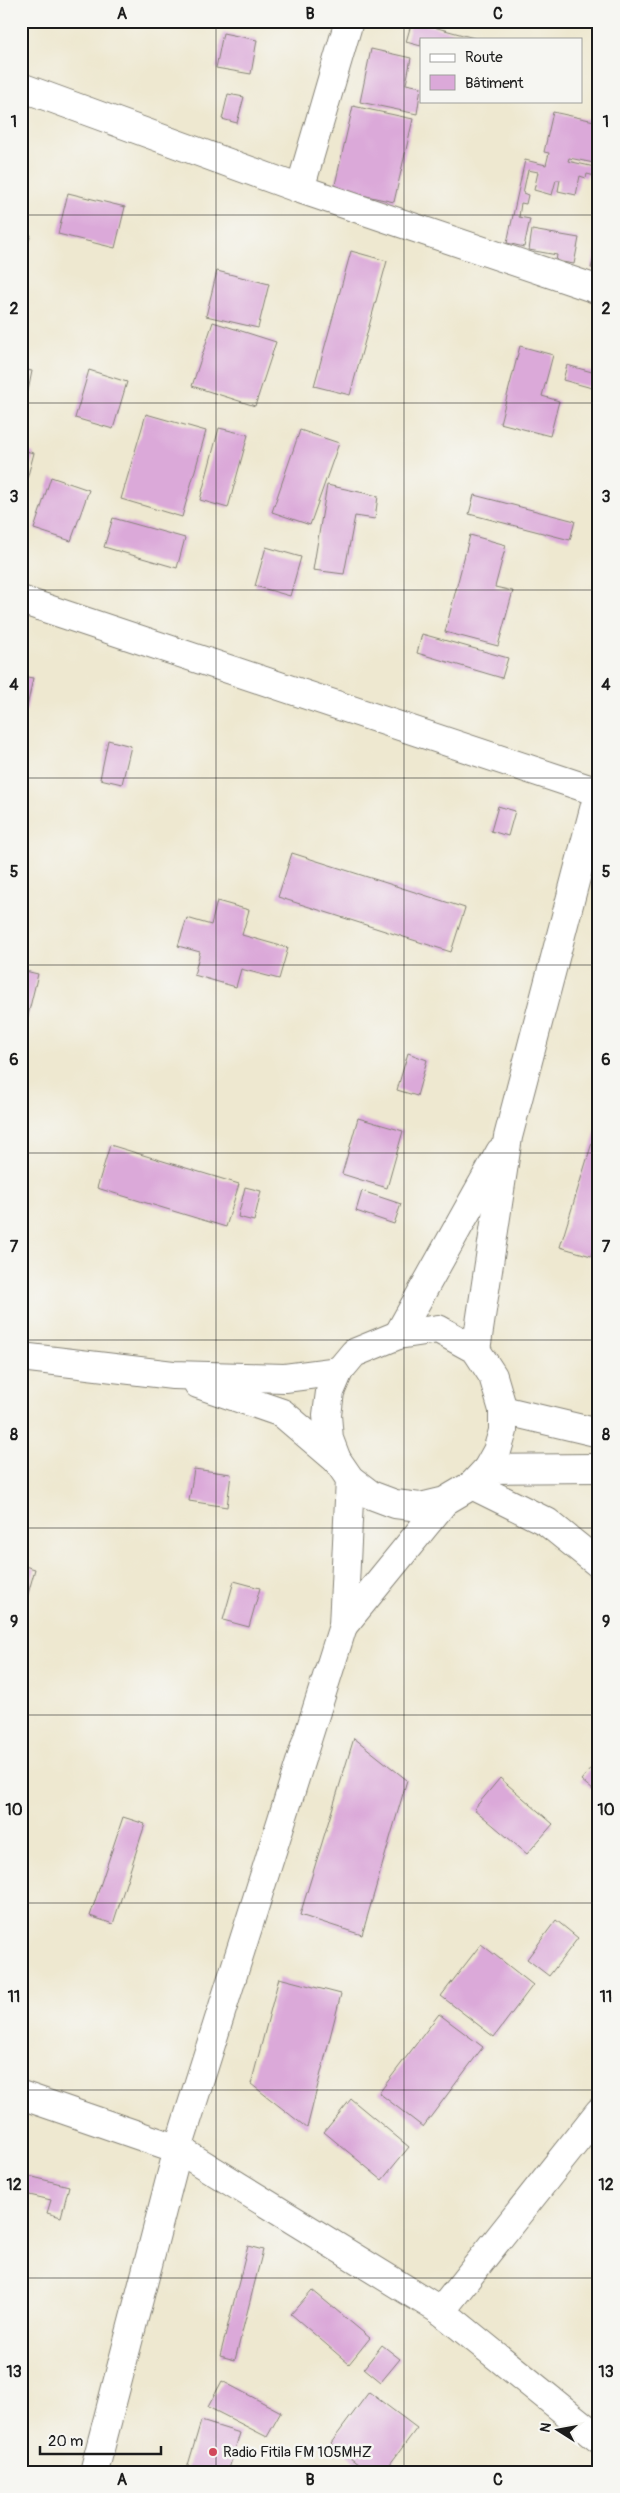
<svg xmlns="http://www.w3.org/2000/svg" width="620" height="2493" viewBox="0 0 620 2493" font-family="Pangolin,sans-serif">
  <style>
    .building { fill: #dba9d9 }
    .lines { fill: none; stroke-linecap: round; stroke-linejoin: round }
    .minor-casing { stroke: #858276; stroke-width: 30 }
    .minor { stroke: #fff; stroke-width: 28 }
    .grid { fill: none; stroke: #1c1c1c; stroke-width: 1; stroke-opacity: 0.55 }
    .poi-dot { fill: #d1495b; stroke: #f6f6f2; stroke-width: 2 }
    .labels { text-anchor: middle; stroke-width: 5; stroke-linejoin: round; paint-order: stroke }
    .poi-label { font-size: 15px; fill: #1c1c1c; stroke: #f6f6f2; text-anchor: start }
    .neatline { fill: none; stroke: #1c1c1c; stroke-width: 2 }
    .grid-label { font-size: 16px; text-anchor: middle; font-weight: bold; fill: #1c1c1c }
  </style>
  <rect width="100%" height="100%" fill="#f6f6f2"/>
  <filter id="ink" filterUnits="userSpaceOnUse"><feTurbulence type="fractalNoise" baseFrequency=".02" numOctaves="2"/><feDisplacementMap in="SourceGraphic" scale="10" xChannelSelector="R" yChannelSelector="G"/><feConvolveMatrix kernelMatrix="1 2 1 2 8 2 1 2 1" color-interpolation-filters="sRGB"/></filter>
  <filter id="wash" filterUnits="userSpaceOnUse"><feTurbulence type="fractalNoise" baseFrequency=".0096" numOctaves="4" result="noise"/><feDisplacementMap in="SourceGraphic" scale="20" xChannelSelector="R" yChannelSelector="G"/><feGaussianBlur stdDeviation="1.12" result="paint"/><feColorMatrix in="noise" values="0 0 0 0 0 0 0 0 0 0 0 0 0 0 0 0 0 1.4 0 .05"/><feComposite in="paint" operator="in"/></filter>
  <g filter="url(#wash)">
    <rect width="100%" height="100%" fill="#eee8d0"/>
    <g id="blocks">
      <!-- building -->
      <g class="building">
        <polygon points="412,21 474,38 474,39 421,39 421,46 406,42"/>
        <polygon points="223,33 257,40 251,74 216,68"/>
        <polygon points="371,49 411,58 406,84 421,87 417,114 360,102"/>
        <polygon points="228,94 244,97 237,123 222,119"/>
        <polygon points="353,106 413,119 394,202 334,189"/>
        <polygon points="553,112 599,122 599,164 569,158 568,161 599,168 599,177 587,174 586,178 580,176 576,195 558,191 560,180 556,180 552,195 534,190 538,172 528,170 523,193 528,195 526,204 521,203 519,217 530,219 524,247 507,243 525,160 546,165 549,153 544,152"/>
        <polygon points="68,193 125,207 115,248 58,234"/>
        <polygon points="532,230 579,238 574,264 556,261 557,255 529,250"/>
        <polygon points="21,231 31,235 21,260"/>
        <polygon points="598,244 599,244 599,270 591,268"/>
        <polygon points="351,251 387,261 350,395 314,386"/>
        <polygon points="217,271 269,284 258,328 206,316"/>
        <polygon points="213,322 276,342 255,406 192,386"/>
        <polygon points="520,346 553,355 542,396 559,401 550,436 500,423"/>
        <polygon points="567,365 599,374 599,390 563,380"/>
        <polygon points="21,369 32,371 28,391 21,390"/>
        <polygon points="89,370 127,382 113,429 75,418"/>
        <polygon points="146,414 206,431 182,517 121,499"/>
        <polygon points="219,428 248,435 228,508 200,500"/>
        <polygon points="300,430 339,443 310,525 272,512"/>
        <polygon points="21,450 34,453 24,490 21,489"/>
        <polygon points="51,477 89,490 71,541 34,529"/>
        <polygon points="327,485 378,496 375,519 355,516 344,574 313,570"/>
        <polygon points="474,495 575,521 570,540 469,514"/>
        <polygon points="113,518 185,538 177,568 104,547"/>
        <polygon points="470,535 506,545 495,587 513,591 498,646 445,632"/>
        <polygon points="266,547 301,557 290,596 255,586"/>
        <polygon points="422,634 508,658 502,678 417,653"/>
        <polygon points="21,676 33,678 26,712 21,711"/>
        <polygon points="108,740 131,746 122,784 100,779"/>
        <polygon points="498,806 515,811 508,836 491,831"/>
        <polygon points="292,853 465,908 451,952 278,897"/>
        <polygon points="217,901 249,910 242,935 288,948 279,979 241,969 236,987 194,975 200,952 178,946 187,918 211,925"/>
        <polygon points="21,970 38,974 22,1040 21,1040"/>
        <polygon points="408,1053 427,1060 417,1096 397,1090"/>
        <polygon points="358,1118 403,1131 387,1188 342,1174"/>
        <polygon points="599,1120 599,1232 591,1256 560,1247"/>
        <polygon points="110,1145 239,1184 226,1227 97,1188"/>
        <polygon points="245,1187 261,1191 254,1221 238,1217"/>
        <polygon points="362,1191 401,1204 394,1224 356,1211"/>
        <polygon points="194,1469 231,1474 227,1507 189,1501"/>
        <polygon points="21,1565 35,1569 22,1615 21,1615"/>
        <polygon points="234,1581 260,1588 249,1627 223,1620"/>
        <polygon points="354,1738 407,1780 362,1935 300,1915"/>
        <polygon points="599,1759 599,1795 581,1780"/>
        <polygon points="500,1778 553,1824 527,1854 474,1809"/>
        <polygon points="123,1817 145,1824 113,1924 90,1916"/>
        <polygon points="556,1920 578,1938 549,1976 527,1959"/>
        <polygon points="481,1944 533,1985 494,2037 441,1996"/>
        <polygon points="279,1978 341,1994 307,2128 251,2084"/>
        <polygon points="439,2014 483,2047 423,2127 379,2093"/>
        <polygon points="351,2099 409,2147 382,2180 324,2132"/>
        <polygon points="21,2174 69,2186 61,2217 47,2213 51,2200 21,2193"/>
        <polygon points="248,2246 263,2250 235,2360 220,2356"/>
        <polygon points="312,2290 370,2338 349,2364 291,2314"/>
        <polygon points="382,2345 400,2359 381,2382 364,2368"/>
        <polygon points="222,2381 281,2412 267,2437 208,2407"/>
        <polygon points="369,2392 417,2428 384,2472 368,2472 331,2443"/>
        <polygon points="201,2421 240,2433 228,2472 186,2472"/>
      </g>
    </g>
  </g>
  <g filter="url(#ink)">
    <use href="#blocks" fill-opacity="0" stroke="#858276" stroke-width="1"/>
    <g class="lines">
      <!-- minor casing -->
      <g class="minor-casing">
        <g id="minor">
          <polyline points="21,87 300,189 599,290"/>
          <polyline points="300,189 349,21"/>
          <polyline points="21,600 598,792"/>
          <polyline points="398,1335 500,1152"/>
          <polyline points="476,1350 508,1137 599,790"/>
          <polyline points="21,1357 173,1375 285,1378 339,1371"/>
          <polyline points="198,1384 282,1413 337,1460"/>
          <polyline points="503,1410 599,1433"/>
          <polyline points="487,1469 599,1468"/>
          <polyline points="472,1485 547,1522 599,1564"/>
          <polyline points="343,1626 445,1501 472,1485 487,1469 497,1451 503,1431 503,1410 493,1376 476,1350 438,1329 398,1335 354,1353 339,1371 330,1392 327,1415 329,1439 337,1460 350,1479 371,1495 395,1504 420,1507 445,1501"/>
          <polyline points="21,2095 178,2149 441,2311 599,2439"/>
          <polyline points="441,2311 599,2112"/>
          <polyline points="94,2472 178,2149 343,1626 350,1479"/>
        </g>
      </g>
      <!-- minor -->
      <use href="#minor" class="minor"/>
    </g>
  </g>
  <!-- grid -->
  <path class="grid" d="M216,21V2472M404,21V2472M21,215H599M21,403H599M21,590H599M21,778H599M21,965H599M21,1153H599M21,1340H599M21,1528H599M21,1715H599M21,1903H599M21,2090H599M21,2278H599"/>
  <!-- markers -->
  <circle class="poi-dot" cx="213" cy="2452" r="5"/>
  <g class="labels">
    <!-- poi labels -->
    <g class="poi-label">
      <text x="223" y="2457">Radio Fitila FM 105MHZ</text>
    </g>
  </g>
  <!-- margin -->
  <rect width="620" height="2493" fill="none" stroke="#f6f6f2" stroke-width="55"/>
  <!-- legend -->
  <rect x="420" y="38" width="162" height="65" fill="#f6f6f2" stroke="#9f9f9c"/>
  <rect x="430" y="54" width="25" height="8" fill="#ffffff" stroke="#9f9f9c"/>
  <text x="465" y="62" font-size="15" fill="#1c1c1c">Route</text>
  <rect x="430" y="75" width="25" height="15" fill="#dba9d9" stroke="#9f9f9c"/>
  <text x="465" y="88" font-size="15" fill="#1c1c1c">Bâtiment</text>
  <!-- north arrow -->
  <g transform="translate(558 2430) rotate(281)" stroke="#f6f6f2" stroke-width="4" paint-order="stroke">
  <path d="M0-4L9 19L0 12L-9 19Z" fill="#1c1c1c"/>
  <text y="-8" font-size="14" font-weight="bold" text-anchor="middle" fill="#1c1c1c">N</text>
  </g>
  <!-- scale -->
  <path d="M40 2446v8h121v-8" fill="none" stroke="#1c1c1c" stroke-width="2.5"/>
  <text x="48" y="2446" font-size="15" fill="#1c1c1c" stroke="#f6f6f2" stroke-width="4" paint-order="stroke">20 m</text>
  <rect x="28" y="28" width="564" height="2438" class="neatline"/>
  <g class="grid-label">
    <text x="122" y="19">A</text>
    <text x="310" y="19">B</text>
    <text x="498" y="19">C</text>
    <text x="14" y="127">1</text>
    <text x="606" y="127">1</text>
    <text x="14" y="314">2</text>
    <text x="606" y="314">2</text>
    <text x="14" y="502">3</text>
    <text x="606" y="502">3</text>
    <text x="14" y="690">4</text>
    <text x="606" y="690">4</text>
    <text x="14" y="877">5</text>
    <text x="606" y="877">5</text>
    <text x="14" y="1065">6</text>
    <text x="606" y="1065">6</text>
    <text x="14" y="1252">7</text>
    <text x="606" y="1252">7</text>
    <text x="14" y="1440">8</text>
    <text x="606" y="1440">8</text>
    <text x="14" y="1627">9</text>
    <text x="606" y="1627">9</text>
    <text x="14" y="1815">10</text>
    <text x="606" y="1815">10</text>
    <text x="14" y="2002">11</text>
    <text x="606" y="2002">11</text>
    <text x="14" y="2190">12</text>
    <text x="606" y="2190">12</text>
    <text x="14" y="2377">13</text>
    <text x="606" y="2377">13</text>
    <text x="122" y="2485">A</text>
    <text x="310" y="2485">B</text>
    <text x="498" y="2485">C</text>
  </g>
</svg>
